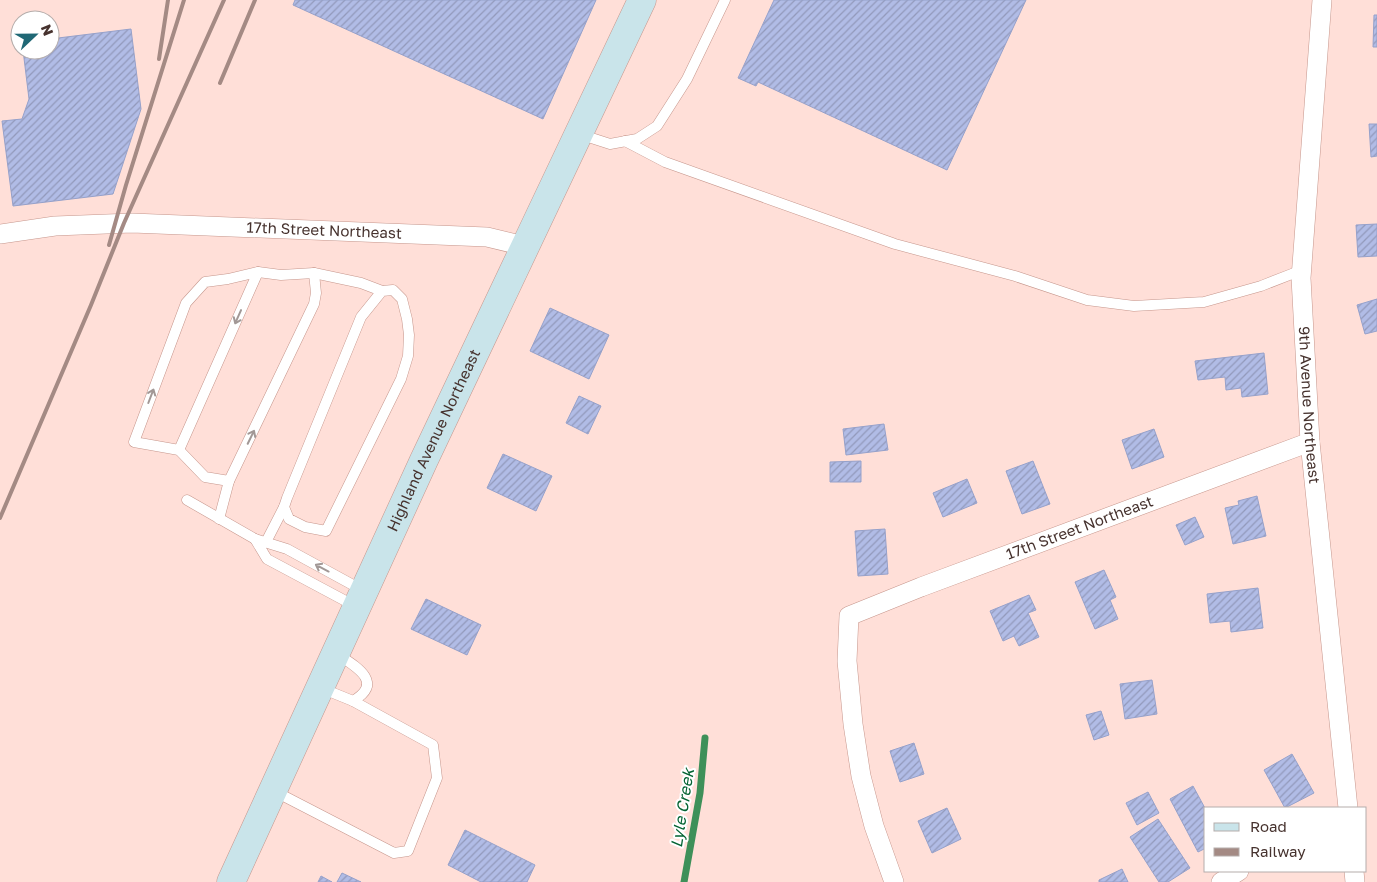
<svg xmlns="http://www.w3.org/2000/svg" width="1377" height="882" viewBox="0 0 1377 882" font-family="'Golos Text',sans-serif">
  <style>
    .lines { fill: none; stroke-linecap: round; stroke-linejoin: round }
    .stream { stroke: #3e9059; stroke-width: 7 }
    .building { fill: url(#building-hatch); stroke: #96a1ca }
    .lane-casing { stroke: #c6968c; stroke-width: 11 }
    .street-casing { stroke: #c6968c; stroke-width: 20 }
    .secondary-casing { stroke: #c6968c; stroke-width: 29 }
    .lane { stroke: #fff; stroke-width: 10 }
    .street { stroke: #fff; stroke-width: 19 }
    .secondary { stroke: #c9e4ea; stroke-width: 28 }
    .rail { stroke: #a48a84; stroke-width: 4 }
    .oneway { stroke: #a29896 }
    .labels { text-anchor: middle; stroke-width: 4; stroke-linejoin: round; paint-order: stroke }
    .street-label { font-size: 15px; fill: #46322e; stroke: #fff }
    .water-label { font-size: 16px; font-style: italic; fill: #046332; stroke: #fff }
  </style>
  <defs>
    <pattern id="building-hatch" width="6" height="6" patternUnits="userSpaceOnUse" patternTransform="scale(1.25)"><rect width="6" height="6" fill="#b1bce6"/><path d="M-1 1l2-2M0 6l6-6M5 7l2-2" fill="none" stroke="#9299bb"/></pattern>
  </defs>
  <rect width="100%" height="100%" fill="#ffdfd8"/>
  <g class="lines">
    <!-- stream -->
    <polyline class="stream" points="684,882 700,793 705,738"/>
  </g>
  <!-- building -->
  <g class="building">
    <polygon points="295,0 596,0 543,119 293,5"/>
    <polygon points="774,0 1026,0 947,170 758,82 756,86 738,78"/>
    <polygon points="1374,15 1377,15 1377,47 1373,47"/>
    <polygon points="131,29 141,109 113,194 13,206 2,121 22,119 29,99 23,50 50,50 50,39"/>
    <polygon points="1369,124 1377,124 1377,156 1371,157"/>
    <polygon points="1377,224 1377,256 1358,257 1356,225"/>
    <polygon points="1377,299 1377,331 1365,334 1357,305"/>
    <polygon points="550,308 609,335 589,379 530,351"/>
    <polygon points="1264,353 1268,394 1242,397 1241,388 1226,390 1225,377 1198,380 1195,361"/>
    <polygon points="579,396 601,406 588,434 566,423"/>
    <polygon points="884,424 888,450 846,455 843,429"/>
    <polygon points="1154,429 1164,457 1132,469 1122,440"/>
    <polygon points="503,454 552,476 536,511 487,488"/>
    <polygon points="861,461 861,482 830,482 830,462"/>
    <polygon points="1033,461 1050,504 1022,514 1006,471"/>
    <polygon points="967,479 977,503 943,517 933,493"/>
    <polygon points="1257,496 1266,536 1233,544 1225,508 1239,505 1238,501"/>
    <polygon points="1195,517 1204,537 1185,545 1176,525"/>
    <polygon points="885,529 888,574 858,576 855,531"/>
    <polygon points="1104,570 1116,597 1110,600 1118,619 1095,629 1075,582"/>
    <polygon points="1258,588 1263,628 1231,632 1230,621 1210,623 1207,594"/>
    <polygon points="1029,595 1036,610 1028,613 1039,637 1019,646 1014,636 1003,641 990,611"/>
    <polygon points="426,599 481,625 467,655 411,629"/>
    <polygon points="1152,680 1157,714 1125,719 1120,684"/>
    <polygon points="1101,711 1109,735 1094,740 1086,715"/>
    <polygon points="914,743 924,774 900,782 890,751"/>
    <polygon points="1292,754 1314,793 1285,808 1264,770"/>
    <polygon points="1193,786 1206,810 1206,848 1198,852 1170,799"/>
    <polygon points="1148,792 1159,813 1137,825 1126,803"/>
    <polygon points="947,808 961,839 932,853 918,821"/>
    <polygon points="1158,819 1190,868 1168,882 1159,882 1130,837"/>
    <polygon points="465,830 535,865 527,882 481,882 448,865"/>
    <polygon points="1122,869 1128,882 1099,882 1099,880"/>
    <polygon points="342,873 361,882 337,882"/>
    <polygon points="321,876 332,882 318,882"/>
  </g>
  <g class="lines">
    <!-- lane casing -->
    <g class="lane-casing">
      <g id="lane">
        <polyline points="579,134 610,144 637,139 657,126 687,79 725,0"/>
        <polyline points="625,141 665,162 895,244 1015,276 1087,300 1134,306 1204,302 1261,286 1302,270"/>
        <polygon points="393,290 402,299 407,319 409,335 408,356 401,379 326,531 305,527 289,519 284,507 287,498 361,317 382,291"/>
        <polyline points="179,450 258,272"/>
        <polyline points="229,481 314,304 316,293 314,273"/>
        <polyline points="187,500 255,539"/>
        <polyline points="219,519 229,481 205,477 179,450 134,442 186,303 205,282 228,279 258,272 281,275 314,273 361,283 382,291"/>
        <polyline points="266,542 284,507"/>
        <polyline points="355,606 267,559 255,539 287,549 364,591"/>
        <path d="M321,688L353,701C385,682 355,666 337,654"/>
        <polyline points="274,791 394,853 408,851 437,778 433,745 353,701"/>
      </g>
    </g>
    <!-- street casing -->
    <g class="street-casing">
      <g id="street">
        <path id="s1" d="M1322,0L1301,278L1310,442L1348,808"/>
        <path id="s2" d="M0,234L55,226L132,223L487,237L524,246"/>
        <polyline points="1354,871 1355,882"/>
        <path id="s3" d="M894,882L874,826L861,776L853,724L847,661L849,616L921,587L1310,442"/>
        <polyline points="1221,882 1239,871"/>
      </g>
    </g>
    <!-- secondary casing -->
    <g class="secondary-casing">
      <g id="secondary">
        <path id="s4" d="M231,882L424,460L642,0"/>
      </g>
    </g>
    <!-- lane -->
    <use href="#lane" class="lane"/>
    <!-- street -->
    <use href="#street" class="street"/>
    <!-- secondary -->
    <use href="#secondary" class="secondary"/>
    <!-- rail -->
    <g class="rail">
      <polyline points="159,59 168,0"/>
      <polyline points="220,83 255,0"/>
      <polyline points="109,245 126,185 184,0"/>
      <polyline points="0,518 91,305 124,223 224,0"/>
    </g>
  </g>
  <!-- one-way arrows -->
  <defs><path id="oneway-shaft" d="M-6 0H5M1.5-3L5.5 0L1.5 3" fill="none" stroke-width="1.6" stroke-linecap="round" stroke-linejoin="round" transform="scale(1.25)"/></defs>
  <g class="oneway">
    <use href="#oneway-shaft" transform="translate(238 317) rotate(114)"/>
    <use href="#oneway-shaft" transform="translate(151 396) rotate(-69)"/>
    <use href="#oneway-shaft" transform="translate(251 437) rotate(-64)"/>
    <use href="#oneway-shaft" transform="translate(322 568) rotate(-152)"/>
  </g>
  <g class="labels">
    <!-- street labels -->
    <g class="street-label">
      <text dy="5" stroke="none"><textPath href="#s2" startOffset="325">17th Street Northeast</textPath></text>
      <text dy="5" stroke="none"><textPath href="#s1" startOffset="406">9th Avenue Northeast</textPath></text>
      <text dy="5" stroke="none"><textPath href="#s4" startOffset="486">Highland Avenue Northeast</textPath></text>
      <text dy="5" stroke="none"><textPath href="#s3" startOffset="519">17th Street Northeast</textPath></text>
    </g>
    <!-- water labels -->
    <g class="water-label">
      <text transform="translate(682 808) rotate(-81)" y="6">Lyle Creek</text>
    </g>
  </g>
  <!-- legend -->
  <rect x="1204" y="807" width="162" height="65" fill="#ffffff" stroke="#b5adab"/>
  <rect x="1214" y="823" width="25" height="8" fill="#c9e4ea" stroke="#b5adab"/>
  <text x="1250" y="832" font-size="15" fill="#46322e">Road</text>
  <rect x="1214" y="848" width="25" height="8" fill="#a48a84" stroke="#b5adab"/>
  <text x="1250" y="857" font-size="15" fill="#46322e">Railway</text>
  <!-- north arrow -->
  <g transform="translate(35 35) rotate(68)"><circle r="24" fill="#ffffff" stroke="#b5adab"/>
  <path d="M0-4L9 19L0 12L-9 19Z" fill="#206875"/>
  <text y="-8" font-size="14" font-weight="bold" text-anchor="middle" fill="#46322e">N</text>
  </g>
</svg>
